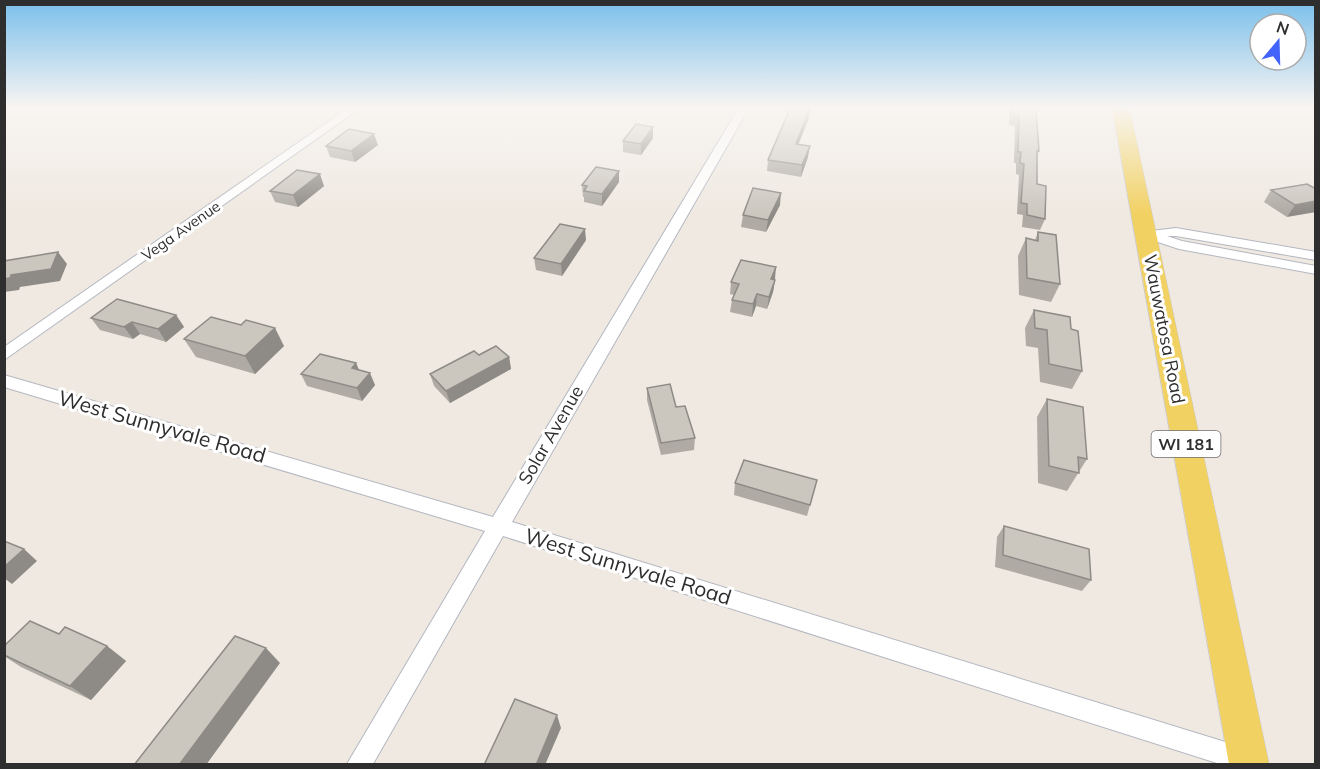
<svg xmlns="http://www.w3.org/2000/svg" width="1320" height="769" viewBox="0 0 1320 769" font-family="Mulish,sans-serif">
  <style>
    .lines { fill: none; stroke-linecap: round; stroke-linejoin: round }
    .minor-casing { stroke: #b4b7c1; stroke-width: 2 }
    .primary-casing { stroke: #c9c9c9; stroke-width: 1 }
    .minor { fill: #fff; fill-rule: evenodd }
    .primary { fill: #f2d163; fill-rule: evenodd }
    .wall { fill: #afaba4 }
    .shaded-wall { fill: #8e8b86 }
    .building { fill: #cbc7bf; stroke: #8e8b86; stroke-width: 1.5 }
    .labels { text-anchor: middle; stroke-width: 6; stroke-linejoin: round; paint-order: stroke }
    .far-street-label { font-size: 15px; fill: #2e2e2e; stroke: #fff }
    .shield { fill: #fff; stroke: #6d6d6d; stroke-width: 1.5 }
    .shield-label { font-size: 16px; font-weight: bold; fill: #2e2e2e }
    .street-label { font-size: 18px; fill: #2e2e2e; stroke: #fff }
    .near-street-label { font-size: 21px; fill: #2e2e2e; stroke: #fff }
  </style>
  <rect width="100%" height="100%" fill="#efe9e1"/>
  <g class="lines">
    <!-- minor casing -->
    <g class="minor-casing">
      <g id="minor">
        <polygon points="351,106 363,106 4,360 4,347"/>
        <polygon points="740,106 750,106 512,522 1248,749 1257,752 1260,761 1259,764 1220,764 503,536 373,764 347,764 485,531 4,387 4,375 493,517"/>
        <polygon points="1176,228 1316,252 1316,260 1176,236 1167,236 1182,241 1316,266 1316,274 1179,249 1140,236 1138,233 1145,229 1151,231"/>
      </g>
    </g>
    <!-- primary casing -->
    <g class="primary-casing">
      <polygon id="primary" points="1112,106 1129,106 1269,764 1229,764"/>
    </g>
    <!-- minor -->
    <use href="#minor" class="minor"/>
    <!-- primary -->
    <use href="#primary" class="primary"/>
  </g>
  <!-- wall -->
  <g class="wall">
    <polygon points="1009,106 1032,106 1039,151 1037,156 1037,184 1045,219 1040,230 1022,227 1023,215 1017,214 1019,175 1016,174 1016,163 1014,163 1015,126 1009,125"/>
    <polygon points="810,107 809,118 798,144 808,157 801,177 767,171 768,160"/>
    <polygon points="653,138 641,155 623,152 623,141"/>
    <polygon points="378,145 355,162 330,157 326,146"/>
    <polygon points="619,171 619,182 602,206 584,202 584,197 583,197 582,185"/>
    <polygon points="324,186 298,207 275,202 270,191"/>
    <polygon points="1316,189 1287,217 1264,202 1271,190"/>
    <polygon points="780,205 766,232 741,227 743,215"/>
    <polygon points="1038,232 1060,284 1051,302 1019,295 1018,256 1026,238 1035,240"/>
    <polygon points="586,240 562,276 536,270 534,258"/>
    <polygon points="775,280 773,292 767,309 756,306 752,317 730,312 732,300 734,295 730,294 731,282"/>
    <polygon points="1034,310 1071,329 1082,371 1072,389 1040,382 1038,348 1026,346 1025,328"/>
    <polygon points="176,315 184,327 166,342 140,334 133,339 100,330 91,318"/>
    <polygon points="184,339 284,346 255,374 196,357"/>
    <polygon points="479,355 509,357 511,369 450,403 434,386 430,374"/>
    <polygon points="356,363 359,370 375,385 362,401 307,386 301,374"/>
    <polygon points="647,388 676,407 695,438 694,450 661,455 647,400"/>
    <polygon points="1047,399 1087,459 1067,491 1038,483 1037,417"/>
    <polygon points="817,480 807,516 734,495 735,483"/>
    <polygon points="1004,526 1091,580 1082,591 995,567 997,537"/>
    <polygon points="4,646 107,646 126,661 91,700 21,667 4,656"/>
  </g>
  <!-- shaded-wall -->
  <g class="shaded-wall">
    <polygon points="810,107 809,118 794,155 796,144"/>
    <polygon points="653,127 653,138 641,155 641,144"/>
    <polygon points="374,134 378,145 355,162 351,151"/>
    <polygon points="810,146 808,157 801,177 802,165"/>
    <polygon points="619,171 619,182 602,206 602,194"/>
    <polygon points="320,174 324,186 298,207 293,195"/>
    <polygon points="781,193 780,205 766,232 768,220"/>
    <polygon points="1316,201 1316,212 1287,217 1295,205"/>
    <polygon points="585,229 586,240 562,276 561,264"/>
    <polygon points="58,252 67,264 60,281 20,287 19,290 4,292 4,279"/>
    <polygon points="776,267 775,279 770,291 771,279"/>
    <polygon points="775,280 773,292 767,309 769,297"/>
    <polygon points="757,294 756,306 752,317 753,304"/>
    <polygon points="176,315 184,327 166,342 158,329"/>
    <polygon points="132,322 140,334 133,339 124,327"/>
    <polygon points="275,328 284,346 255,374 245,356"/>
    <polygon points="509,357 511,369 450,403 446,391"/>
    <polygon points="356,363 361,375 352,368"/>
    <polygon points="370,373 375,385 362,401 357,388"/>
    <polygon points="24,549 37,561 12,584 4,578 4,567"/>
    <polygon points="107,646 126,661 91,700 70,686"/>
    <polygon points="266,648 280,663 206,765 179,765"/>
    <polygon points="557,715 561,728 545,765 536,765"/>
  </g>
  <!-- building -->
  <g class="building">
    <polygon points="791,106 810,107 796,144 810,146 802,165 768,160"/>
    <polygon points="1013,106 1032,106 1032,109 1036,110 1039,151 1037,151 1037,184 1046,186 1045,219 1027,215 1027,204 1021,203 1024,164 1020,163 1021,152 1018,152 1019,116 1013,115"/>
    <polygon points="636,124 653,127 641,144 623,141"/>
    <polygon points="349,129 374,134 351,151 326,146"/>
    <polygon points="596,167 619,171 602,194 584,191 587,186 582,185"/>
    <polygon points="297,170 320,174 293,195 270,191"/>
    <polygon points="1307,184 1316,189 1316,201 1295,205 1271,190"/>
    <polygon points="753,188 781,193 768,220 743,215"/>
    <polygon points="560,224 585,229 561,264 534,258"/>
    <polygon points="1038,232 1056,235 1060,284 1027,278 1026,238 1038,241"/>
    <polygon points="58,252 51,269 11,275 10,278 4,279 4,261"/>
    <polygon points="741,260 776,267 771,279 775,280 769,297 757,294 753,304 732,300 739,284 731,282"/>
    <polygon points="117,299 176,315 158,329 132,322 124,327 91,318"/>
    <polygon points="1034,310 1070,317 1071,329 1078,331 1082,371 1049,364 1047,330 1035,328"/>
    <polygon points="211,317 241,325 246,320 275,328 245,356 184,339"/>
    <polygon points="496,346 509,357 446,391 430,374 474,351 479,355"/>
    <polygon points="320,354 356,363 352,368 370,373 357,388 301,374"/>
    <polygon points="670,384 676,407 685,406 695,438 661,443 647,388"/>
    <polygon points="1047,399 1083,407 1087,459 1078,457 1079,473 1049,466"/>
    <polygon points="744,460 817,480 810,505 735,483"/>
    <polygon points="1004,526 1089,549 1091,580 1003,555"/>
    <polygon points="4,541 24,549 4,567"/>
    <polygon points="30,621 59,634 65,627 107,646 70,686 4,655 4,646"/>
    <polygon points="235,636 266,648 179,765 134,765"/>
    <polygon points="515,699 557,715 536,765 484,765"/>
  </g>
  <!-- sky -->
  <linearGradient id="sky" x2="0" y2="1"><stop stop-color="#7abfeb"/><stop offset="0.5" stop-color="#f8f5f2"/><stop offset="1" stop-color="#f8f5f2" stop-opacity="0"/></linearGradient>
  <rect width="1320" height="214" fill="url(#sky)"/>
  <g class="labels">
    <!-- far-street labels -->
    <g class="far-street-label">
      <text transform="translate(181 231) rotate(-35)" y="5">Vega Avenue</text>
    </g>
    <!-- shield labels -->
    <rect class="shield" x="1151.5" y="431" width="69" height="26" rx="4.5"/>
    <g class="shield-label">
      <text x="1186" y="450">WI 181</text>
    </g>
    <!-- street labels -->
    <g class="street-label">
      <text transform="translate(1164 329) rotate(79)" y="6">Wauwatosa Road</text>
      <text transform="translate(551 435) rotate(-60)" y="6">Solar Avenue</text>
    </g>
    <!-- near-street labels -->
    <g class="near-street-label">
      <text transform="translate(162 427) rotate(16)" y="7">West Sunnyvale Road</text>
      <text transform="translate(628 567) rotate(17)" y="7">West Sunnyvale Road</text>
    </g>
  </g>
  <!-- border -->
  <rect width="1320" height="769" fill="none" stroke="#2e2e2e" stroke-width="12"/>
  <!-- north arrow -->
  <g transform="translate(1278 42) rotate(19)"><circle r="28" fill="#ffffff" stroke="#ababab" stroke-width="1.5"/>
  <path d="M0-4.5L10 22L0 15L-10 22Z" fill="#4264fb"/>
  <text y="-9" font-size="16" font-weight="bold" text-anchor="middle" fill="#2e2e2e">N</text>
  </g>
</svg>
